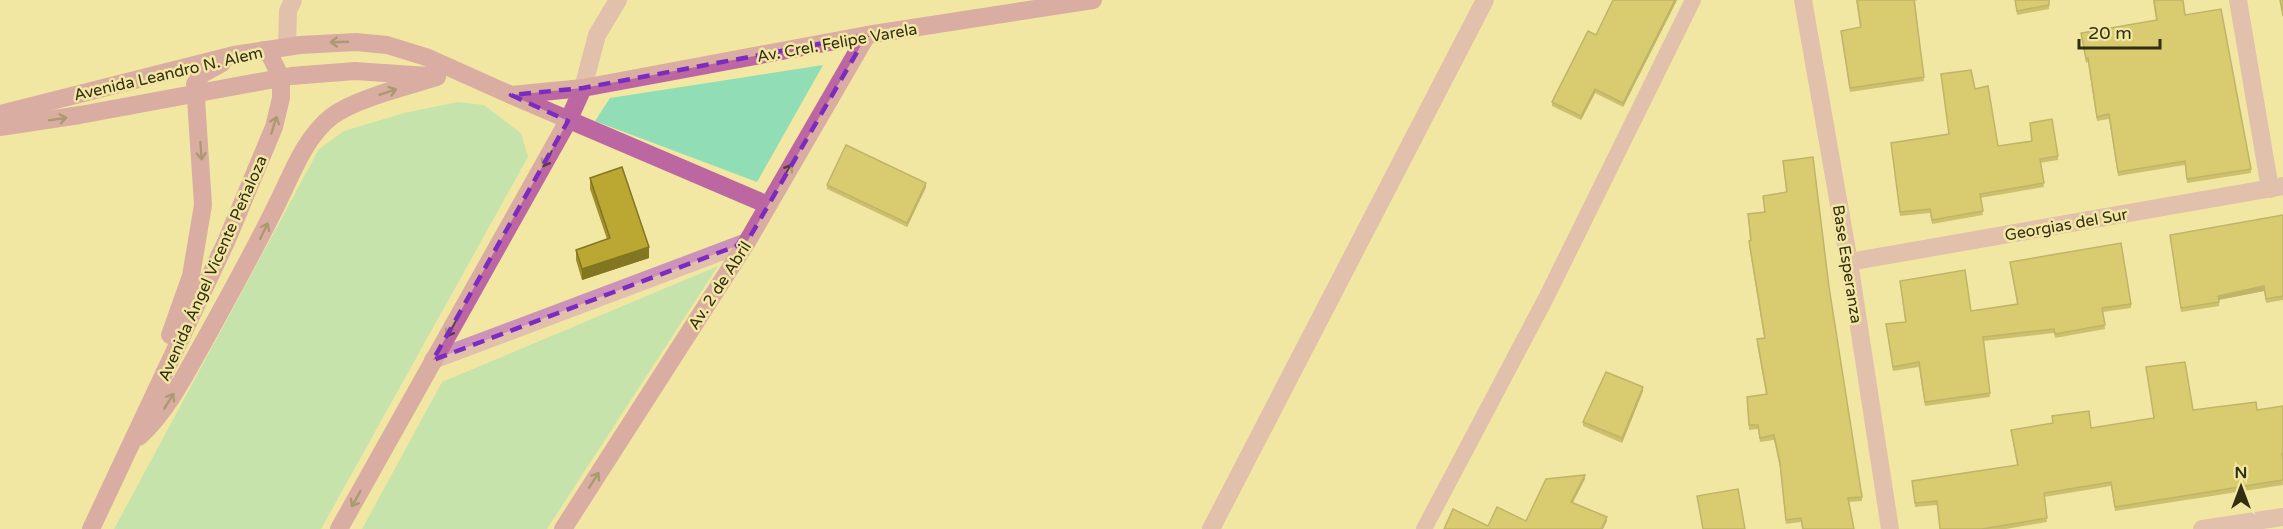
<svg xmlns="http://www.w3.org/2000/svg" width="2283" height="529" viewBox="0 0 2283 529" font-family="'Varela Round',sans-serif">
  <style>
    .green { fill: #91ddb5 }
    .lines { fill: none; stroke-linecap: round; stroke-linejoin: round }
    .lane { stroke: #cd92b8; stroke-width: 16 }
    .street { stroke: #cd92b8; stroke-width: 18 }
    .secondary { stroke: #bd67a2; stroke-width: 18 }
    .wall { fill: #a0902b }
    .shaded-wall { fill: #827623 }
    .building { fill: #baa832; stroke: #827623; stroke-width: 1.5 }
    .oneway { stroke: #563c36 }
    .marked { fill: none; stroke: #7b2cbf; stroke-width: 4.5; stroke-dasharray: 12 8; stroke-linejoin: round }
    .labels { text-anchor: middle; stroke-width: 5; stroke-linejoin: round; paint-order: stroke }
    .street-label { font-size: 16px; fill: #332e12; stroke: #f2e7a3 }
  </style>
  <rect width="100%" height="100%" fill="#f2e7a3"/>
  <!-- green -->
  <g class="green">
    <polygon points="823,65 757,182 595,121 610,98"/>
    <polygon points="458,102 484,105 521,133 528,157 321,529 114,529 319,149 344,131 404,113"/>
    <polygon points="718,266 547,529 362,529 442,382"/>
  </g>
  <g class="lines">
    <!-- lane -->
    <polyline class="lane" points="1424,529 1546,298 1693,0"/>
    <!-- street -->
    <g class="street">
      <polyline points="1803,0 1849,262 1890,529"/>
      <polyline points="2238,0 2270,189"/>
      <polyline points="287,47 288,11 293,0"/>
      <polyline points="583,88 597,35 618,0"/>
      <polyline points="1849,262 2283,186"/>
      <polyline points="433,360 747,242"/>
      <polyline points="1211,529 1485,0"/>
      <polyline points="2202,529 2283,517"/>
    </g>
    <!-- secondary -->
    <g class="secondary">
      <polyline points="513,96 768,205"/>
      <polyline points="0,114 234,55 300,45 356,42 387,45 426,57 511,95 583,88 867,35 1093,0"/>
      <polyline points="0,127 80,115 291,76 355,71 428,76"/>
      <polyline points="170,335 191,276 203,205 195,84 202,74 222,63"/>
      <path d="M139,437C167,411 184,377 203,343C228,298 253,253 276,206C291,177 304,138 331,117C354,99 408,86 437,77"/>
      <polyline points="91,529 226,242 274,127 281,98 281,78 271,57 264,50"/>
      <polyline points="339,529 568,121 583,88"/>
      <polyline points="563,529 747,242 867,35"/>
    </g>
  </g>
  <!-- wall -->
  <g class="wall">
    <polygon points="1677,0 1623,107 1595,93 1581,120 1552,106 1552,102 1596,35"/>
    <polygon points="1856,0 1918,0 1915,1 1924,81 1850,92 1841,31 1860,27"/>
    <polygon points="2015,0 2049,0 2049,9 2017,15"/>
    <polygon points="2153,0 2183,0 2185,15 2251,169 2251,173 2187,183 2185,165 2118,176 2109,119 2097,121 2088,62 2086,63 2081,33 2156,20"/>
    <polygon points="1941,74 1975,89 1998,146 2031,141 2030,123 2058,156 2058,160 2040,163 2044,187 1980,198 1983,215 1932,224 1930,213 1900,216 1891,143 1949,134"/>
    <polygon points="1783,161 1829,287 1862,497 1862,501 1849,502 1854,529 1802,529 1801,522 1786,524 1780,468 1774,440 1760,442 1758,429 1749,430 1747,397 1766,394 1757,344 1757,339 1764,338 1749,245 1749,241 1750,240 1748,214 1765,212 1763,196 1786,192"/>
    <polygon points="590,178 649,258 582,280 576,260 576,250 607,239 590,189"/>
    <polygon points="827,185 926,187 907,227 827,189"/>
    <polygon points="2283,215 2283,300 2266,303 2264,291 2219,300 2219,306 2181,312 2170,235"/>
    <polygon points="2010,262 2131,304 2131,308 2103,312 2105,329 2055,338 2054,333 1984,341 1990,397 1925,406 1919,367 1893,371 1886,324 1905,322 1900,281 1971,311 2017,304"/>
    <polygon points="2146,367 2193,410 2257,410 2283,406 2283,458 2282,458 2283,485 2115,511 2111,486 2044,497 2047,522 2006,529 1940,529 1937,505 1915,507 1912,481 2017,465 2011,430 2052,423 2052,416 2091,428 2154,418"/>
    <polygon points="1643,391 1622,443 1583,426 1583,422"/>
  </g>
  <!-- shaded-wall -->
  <g class="shaded-wall">
    <polygon points="1675,0 1677,0 1623,107 1623,103"/>
    <polygon points="1595,89 1595,93 1581,120 1581,116"/>
    <polygon points="926,183 926,187 907,227 907,223"/>
    <polygon points="649,247 649,258 582,280 582,269"/>
    <polygon points="2264,286 2264,291 2218,300 2218,296"/>
    <polygon points="1643,387 1643,391 1622,443 1622,438"/>
    <polygon points="1585,475 1585,479 1571,506 1571,502"/>
    <polygon points="1607,517 1607,521 1603,529 1601,529"/>
  </g>
  <!-- building -->
  <g class="building">
    <polygon points="1613,0 1675,0 1623,103 1595,89 1581,116 1552,102 1588,31 1596,35"/>
    <polygon points="1857,0 1914,0 1924,77 1850,88 1841,31 1861,27"/>
    <polygon points="2015,0 2049,0 2049,5 2017,11"/>
    <polygon points="2154,0 2183,0 2185,15 2221,9 2251,169 2187,179 2185,161 2118,172 2109,114 2097,117 2088,58 2086,59 2081,33 2157,20"/>
    <polygon points="2280,0 2283,0 2283,16"/>
    <polygon points="1971,70 1975,89 1988,86 1998,146 2032,141 2030,123 2052,119 2058,156 2040,159 2044,183 1980,194 1983,211 1932,220 1930,209 1900,212 1891,143 1949,134 1941,74"/>
    <polygon points="846,145 926,183 907,223 827,185"/>
    <polygon points="1813,157 1829,287 1862,497 1848,498 1854,529 1803,529 1801,518 1786,520 1780,463 1774,435 1760,438 1758,425 1749,425 1747,397 1767,394 1757,339 1765,338 1749,241 1751,240 1748,214 1765,212 1763,196 1787,192 1783,161"/>
    <polygon points="622,167 649,247 582,269 576,250 610,238 590,178"/>
    <polygon points="2283,215 2283,296 2266,299 2264,286 2218,296 2219,302 2181,308 2170,235"/>
    <polygon points="2121,243 2131,304 2102,308 2105,325 2055,334 2054,329 1983,337 1990,393 1925,402 1919,362 1893,367 1886,324 1906,322 1900,281 1965,270 1971,311 2018,304 2010,262"/>
    <polygon points="2185,362 2193,410 2256,402 2257,410 2283,406 2283,454 2282,454 2283,463 2283,480 2115,507 2111,482 2044,493 2047,518 1982,529 1940,529 1937,501 1915,503 1912,481 2018,465 2011,430 2053,423 2052,416 2089,411 2091,428 2154,418 2146,367"/>
    <polygon points="1606,372 1643,387 1622,438 1583,422"/>
    <polygon points="1585,475 1571,502 1607,517 1601,529 1444,529 1453,509 1488,526 1497,507 1526,521 1546,479"/>
    <polygon points="1738,489 1745,529 1703,529 1697,496"/>
  </g>
  <!-- one-way arrows -->
  <defs><path id="oneway-shaft" d="M-6 0H5M1.5-3L5.5 0L1.5 3" fill="none" stroke-width="1.6" stroke-linecap="round" stroke-linejoin="round" transform="scale(1.5)"/></defs>
  <g class="oneway">
    <use href="#oneway-shaft" transform="translate(339 42) rotate(178)"/>
    <use href="#oneway-shaft" transform="translate(388 92) rotate(-18)"/>
    <use href="#oneway-shaft" transform="translate(58 119) rotate(-8)"/>
    <use href="#oneway-shaft" transform="translate(274 125) rotate(-73)"/>
    <use href="#oneway-shaft" transform="translate(201 151) rotate(86)"/>
    <use href="#oneway-shaft" transform="translate(547 159) rotate(119)"/>
    <use href="#oneway-shaft" transform="translate(787 172) rotate(-60)"/>
    <use href="#oneway-shaft" transform="translate(264 231) rotate(-64)"/>
    <use href="#oneway-shaft" transform="translate(451 329) rotate(119)"/>
    <use href="#oneway-shaft" transform="translate(169 401) rotate(-59)"/>
    <use href="#oneway-shaft" transform="translate(594 480) rotate(-57)"/>
    <use href="#oneway-shaft" transform="translate(356 499) rotate(119)"/>
  </g>
  <!-- marked area -->
  <path d="M0 0H2283V529H0ZM867,35L747,242L433,360L568,121L511,95L583,88Z" fill="#f2e7a3" fill-opacity=".55" fill-rule="evenodd"/>
  <path class="marked" d="M867,35L747,242L433,360L568,121L511,95L583,88Z"/>
  <g class="labels">
    <!-- street labels -->
    <g class="street-label">
      <text transform="translate(837 42) rotate(-10)" y="6">Av. Crel. Felipe Varela</text>
      <text transform="translate(168 73) rotate(-13)" y="6">Avenida Leandro N. Alem</text>
      <text transform="translate(2066 224) rotate(-10)" y="6">Georgias del Sur</text>
      <text transform="translate(1848 264) rotate(81)" y="6">Base Esperanza</text>
      <text transform="translate(212 268) rotate(-66)" y="6">Avenida Ángel Vicente Peñaloza</text>
      <text transform="translate(719 285) rotate(-57)" y="6">Av. 2 de Abril</text>
    </g>
  </g>
  <!-- north arrow -->
  <g transform="translate(2241 487)" stroke="#f2e7a3" stroke-width="4.5" paint-order="stroke">
  <path d="M0-4.5L10 22L0 15L-10 22Z" fill="#332e12"/>
  <text y="-9" font-size="16" font-weight="bold" text-anchor="middle" fill="#332e12">N</text>
  </g>
  <!-- scale -->
  <path d="M2079 39v9h81v-9" fill="none" stroke="#332e12" stroke-width="3"/>
  <text x="2088" y="39" font-size="18" fill="#332e12" stroke="#f2e7a3" stroke-width="4.5" paint-order="stroke">20 m</text>
</svg>
